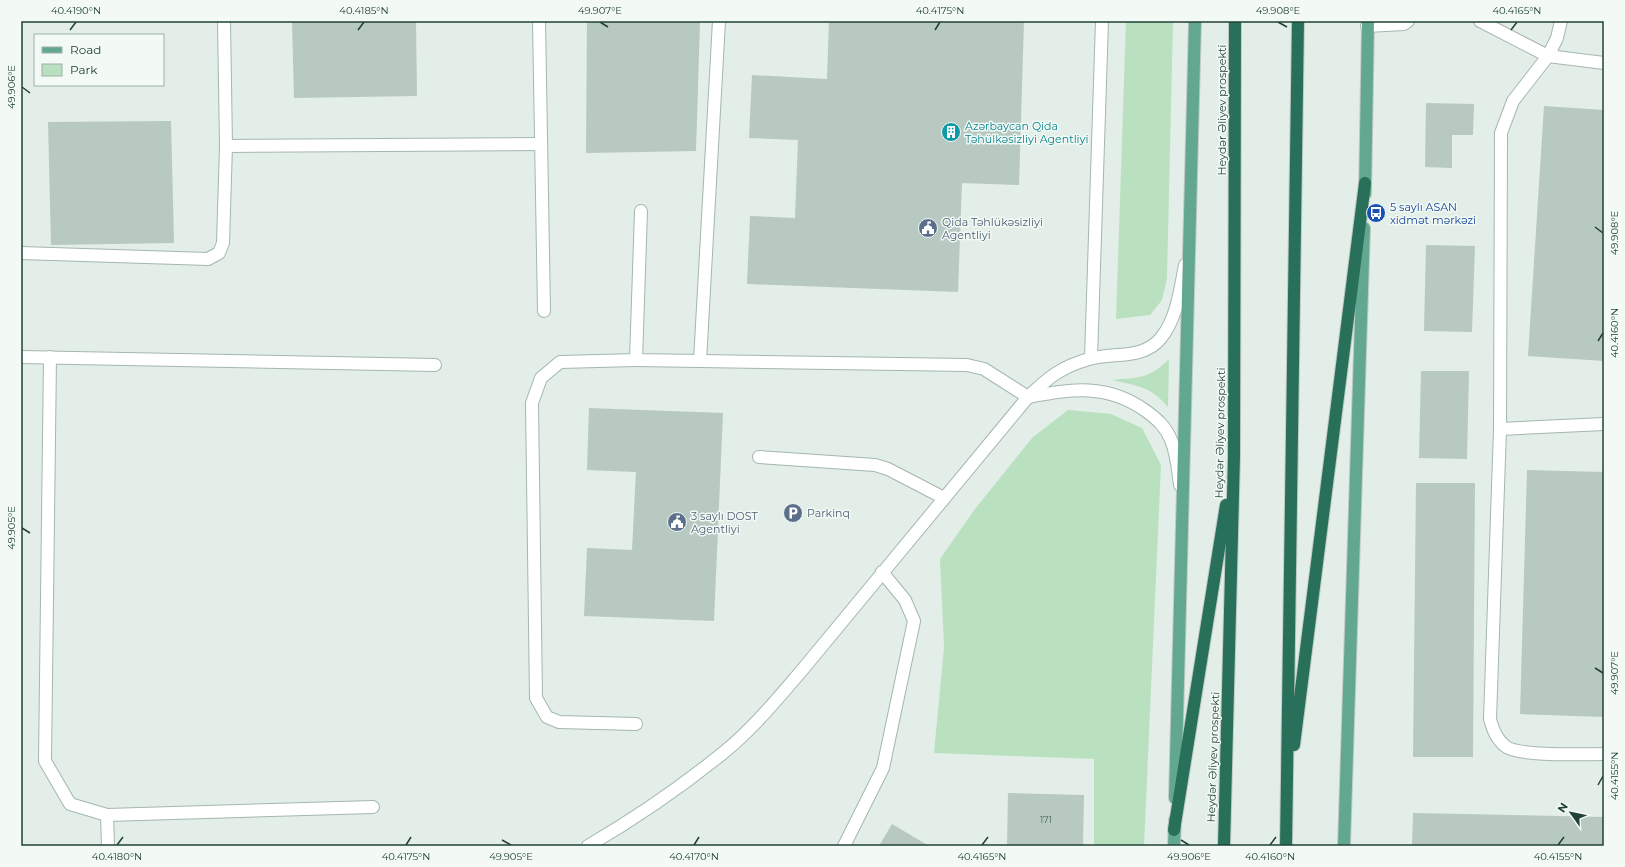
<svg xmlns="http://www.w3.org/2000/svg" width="1625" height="867" viewBox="0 0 1625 867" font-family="Montserrat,sans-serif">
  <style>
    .green { fill: #b9e1c0 }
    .building { fill: #b7c9c0 }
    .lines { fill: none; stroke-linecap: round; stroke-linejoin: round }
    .minor-casing { stroke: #a4b7ae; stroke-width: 14 }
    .major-casing { stroke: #c1cac6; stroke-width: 14 }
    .highway-casing { stroke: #c1cac6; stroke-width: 14 }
    .minor { stroke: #fff; stroke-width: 12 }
    .major { stroke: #62a890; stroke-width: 12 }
    .highway { stroke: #29705b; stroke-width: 12 }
    .ticks { fill: none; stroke: #204135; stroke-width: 1.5 }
    .labels { text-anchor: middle; stroke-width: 3; stroke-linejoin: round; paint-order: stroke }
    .number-label { font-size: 9px; fill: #466358 }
    .street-label { font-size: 11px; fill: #204135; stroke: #f3faf6 }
    .culture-label { font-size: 11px; fill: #0d838f; stroke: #f3faf6; text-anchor: start }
    .transit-label { font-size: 11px; fill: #164399; stroke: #f3faf6; text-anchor: start }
    .service-label { font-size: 11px; fill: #4e5e75; stroke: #f3faf6; text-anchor: start }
    .neatline { fill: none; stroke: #204135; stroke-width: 1.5 }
    .ticks-label { font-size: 10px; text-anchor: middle; fill: #204135 }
  </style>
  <rect width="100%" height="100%" fill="#e2eee7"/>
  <!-- green -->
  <g class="green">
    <polygon points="1126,21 1173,21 1167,278 1162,300 1150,315 1116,319"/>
    <path d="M1169,359L1168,407C1150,386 1138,386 1112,380C1139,377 1148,380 1169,359Z"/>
    <polygon points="1068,410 1111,414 1142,428 1161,465 1144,846 1094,846 1094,759 934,753 944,647 940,559 975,509 1032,438"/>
  </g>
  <!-- building -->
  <g class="building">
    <polygon points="292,21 416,21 417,96 294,98"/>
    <polygon points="587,21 700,21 696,151 586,153"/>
    <polygon points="829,21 1024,21 1019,185 962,183 958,292 747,284 750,216 795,218 798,140 749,138 752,75 827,79"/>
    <polygon points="1426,103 1474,104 1473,135 1452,135 1452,168 1425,167"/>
    <polygon points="1544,106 1604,110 1604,361 1528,356"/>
    <polygon points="171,121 174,243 51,245 48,122"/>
    <polygon points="1426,245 1475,246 1472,332 1424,331"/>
    <polygon points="1421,371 1469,371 1467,459 1419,458"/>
    <polygon points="589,408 723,413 714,621 584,616 587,548 632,550 636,472 587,470"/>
    <polygon points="1527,470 1604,472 1604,717 1520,714"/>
    <polygon points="1416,483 1475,483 1473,757 1413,757"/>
    <polygon points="1008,793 1084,795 1083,846 1007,846"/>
    <polygon points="1413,813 1604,817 1604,846 1412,846"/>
    <polygon points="892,824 929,846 879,846"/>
  </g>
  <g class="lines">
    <!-- minor casing -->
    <g class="minor-casing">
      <g id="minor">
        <polyline points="224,21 226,146"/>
        <polyline points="539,21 544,311"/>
        <polyline points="1480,21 1548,56 1604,63"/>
        <path d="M1561,21L1557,38L1548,56L1513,101L1501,133L1500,429L1490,719C1493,730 1496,738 1505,746C1518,757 1585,754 1604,754"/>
        <polyline points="1367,26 1404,24 1408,21"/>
        <path d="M641,211L636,360L967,365L984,369L1028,397C1072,389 1107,383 1146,411C1157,419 1166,427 1171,440C1177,454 1178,471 1180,485"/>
        <polyline points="21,253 208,259 219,253 223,243 226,146 540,144"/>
        <polyline points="21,357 435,365"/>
        <polyline points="50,357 45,761 70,804 107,815 373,807"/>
        <polyline points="1091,358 1102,21"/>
        <polyline points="636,360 560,362 541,378 532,403 536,698 547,717 559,722 636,724"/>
        <polyline points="700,361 719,21"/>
        <polyline points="1500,429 1604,424"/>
        <polyline points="759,457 875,465 888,469 944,498"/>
        <polyline points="107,815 108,846"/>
        <path d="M588,846C634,819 681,787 723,753C753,729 778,698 803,669L1028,397C1049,377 1061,367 1089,359C1114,352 1143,360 1161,338C1177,318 1180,290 1185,265"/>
        <polyline points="844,846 883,768 914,621 905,600 882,572"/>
      </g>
    </g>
    <!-- major casing -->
    <g class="major-casing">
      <g id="major">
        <polyline points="1365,194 1368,21"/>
        <polyline points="1175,798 1195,21"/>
        <polyline points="1174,846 1175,820"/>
        <polyline points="1344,846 1364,228"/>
      </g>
    </g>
    <!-- highway casing -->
    <g class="highway-casing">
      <g id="highway">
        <polyline points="1294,745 1365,183"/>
        <polyline points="1174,830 1226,505"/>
        <polyline points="1224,846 1234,456 1235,21"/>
        <polyline points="1286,846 1298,21"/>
      </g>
    </g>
    <!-- minor -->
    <use href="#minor" class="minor"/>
    <!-- major -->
    <use href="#major" class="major"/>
    <!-- highway -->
    <use href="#highway" class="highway"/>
  </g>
  <!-- ticks -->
  <path class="ticks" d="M600,22L608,27M1278,22L1287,27M70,30L76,22M358,30L364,22M935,30L940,22M1511,30L1517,22M22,87L30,93M1595,227L1603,233M1598,341L1603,333M22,528L30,533M1595,668L1603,673M1598,785L1603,776M502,840L511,845M1181,840L1189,845M117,845L123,837M406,845L411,837M694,845L699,837M982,845L988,837M1270,845L1276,837M1558,845L1564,837"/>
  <!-- icons -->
  <defs>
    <g id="building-disc" transform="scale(1)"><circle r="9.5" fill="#0f9aa8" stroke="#f3faf6"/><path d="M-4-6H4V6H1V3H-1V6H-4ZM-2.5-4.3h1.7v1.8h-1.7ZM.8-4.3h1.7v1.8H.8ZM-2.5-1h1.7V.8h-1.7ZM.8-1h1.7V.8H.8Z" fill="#fff"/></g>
    <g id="bus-disc" transform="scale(1)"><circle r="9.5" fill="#1a4fb4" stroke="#f3faf6"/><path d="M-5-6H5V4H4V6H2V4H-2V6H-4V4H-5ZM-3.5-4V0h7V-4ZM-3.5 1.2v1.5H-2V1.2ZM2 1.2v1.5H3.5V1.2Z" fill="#fff"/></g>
    <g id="civic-disc" transform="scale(1)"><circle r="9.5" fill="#5c6f8a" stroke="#f3faf6"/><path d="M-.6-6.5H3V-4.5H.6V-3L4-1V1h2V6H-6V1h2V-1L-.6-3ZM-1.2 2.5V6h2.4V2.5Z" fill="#fff"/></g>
    <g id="parking-disc" transform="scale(1)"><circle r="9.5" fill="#5c6f8a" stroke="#f3faf6"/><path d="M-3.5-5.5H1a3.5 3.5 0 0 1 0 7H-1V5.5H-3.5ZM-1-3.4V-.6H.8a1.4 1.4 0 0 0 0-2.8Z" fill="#fff"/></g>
  </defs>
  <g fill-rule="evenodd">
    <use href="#building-disc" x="951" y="132"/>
    <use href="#bus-disc" x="1376" y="213"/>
    <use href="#civic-disc" x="928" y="228"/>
    <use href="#parking-disc" x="793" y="513"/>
    <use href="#civic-disc" x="677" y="522"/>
  </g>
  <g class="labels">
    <!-- number labels -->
    <g class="number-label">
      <text x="1046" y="823">171</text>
    </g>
    <!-- street labels -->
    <g class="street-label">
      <text transform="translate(1222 110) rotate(-90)" y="4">Heydər Əliyev prospekti</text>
      <text transform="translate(1220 433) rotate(-89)" y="4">Heydər Əliyev prospekti</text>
      <text transform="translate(1213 757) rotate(-88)" y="4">Heydər Əliyev prospekti</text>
    </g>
    <!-- culture labels -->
    <g class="culture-label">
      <text x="965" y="130">Azərbaycan Qida<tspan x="965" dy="13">Təhülkəsizliyi Agentliyi</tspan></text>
    </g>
    <!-- transit labels -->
    <g class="transit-label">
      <text x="1390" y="211">5 saylı ASAN<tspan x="1390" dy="13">xidmət mərkəzi</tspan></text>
    </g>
    <!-- service labels -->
    <g class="service-label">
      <text x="942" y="226">Qida Təhlükəsizliyi<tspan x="942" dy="13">Agentliyi</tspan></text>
      <text x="807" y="517">Parkinq</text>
      <text x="691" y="520">3 saylı DOST<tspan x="691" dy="13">Agentliyi</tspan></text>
    </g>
  </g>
  <!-- border -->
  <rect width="1625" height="867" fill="none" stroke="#f3faf6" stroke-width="44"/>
  <!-- legend -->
  <rect x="34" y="34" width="130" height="52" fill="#f3faf6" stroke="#9fb0a9"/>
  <rect x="42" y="47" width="20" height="6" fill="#62a890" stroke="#9fb0a9"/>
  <text x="70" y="54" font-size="12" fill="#204135">Road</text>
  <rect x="42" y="64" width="20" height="12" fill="#b9e1c0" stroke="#9fb0a9"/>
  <text x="70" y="74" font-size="12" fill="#204135">Park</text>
  <!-- north arrow -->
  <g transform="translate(1571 813) rotate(303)" stroke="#f3faf6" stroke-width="3" paint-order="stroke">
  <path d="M0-3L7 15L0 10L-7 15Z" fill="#204135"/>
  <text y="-6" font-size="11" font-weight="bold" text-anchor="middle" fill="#204135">N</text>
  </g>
  <rect x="22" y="22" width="1581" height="823" class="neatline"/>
  <g class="ticks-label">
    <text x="76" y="14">40.4190°N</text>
    <text x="364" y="14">40.4185°N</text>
    <text x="600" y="14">49.907°E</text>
    <text x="940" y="14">40.4175°N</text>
    <text x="1278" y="14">49.908°E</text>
    <text x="1517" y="14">40.4165°N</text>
    <text transform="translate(11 87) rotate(-90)" y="4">49.906°E</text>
    <text transform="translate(1614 233) rotate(-90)" y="4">49.908°E</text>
    <text transform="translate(1614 333) rotate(-90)" y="4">40.4160°N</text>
    <text transform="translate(11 528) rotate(-90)" y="4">49.905°E</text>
    <text transform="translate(1614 673) rotate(-90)" y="4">49.907°E</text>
    <text transform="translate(1614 776) rotate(-90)" y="4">40.4155°N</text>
    <text x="117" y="860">40.4180°N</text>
    <text x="406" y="860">40.4175°N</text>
    <text x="511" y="860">49.905°E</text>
    <text x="694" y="860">40.4170°N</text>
    <text x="982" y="860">40.4165°N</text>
    <text x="1189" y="860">49.906°E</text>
    <text x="1270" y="860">40.4160°N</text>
    <text x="1558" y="860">40.4155°N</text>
  </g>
</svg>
